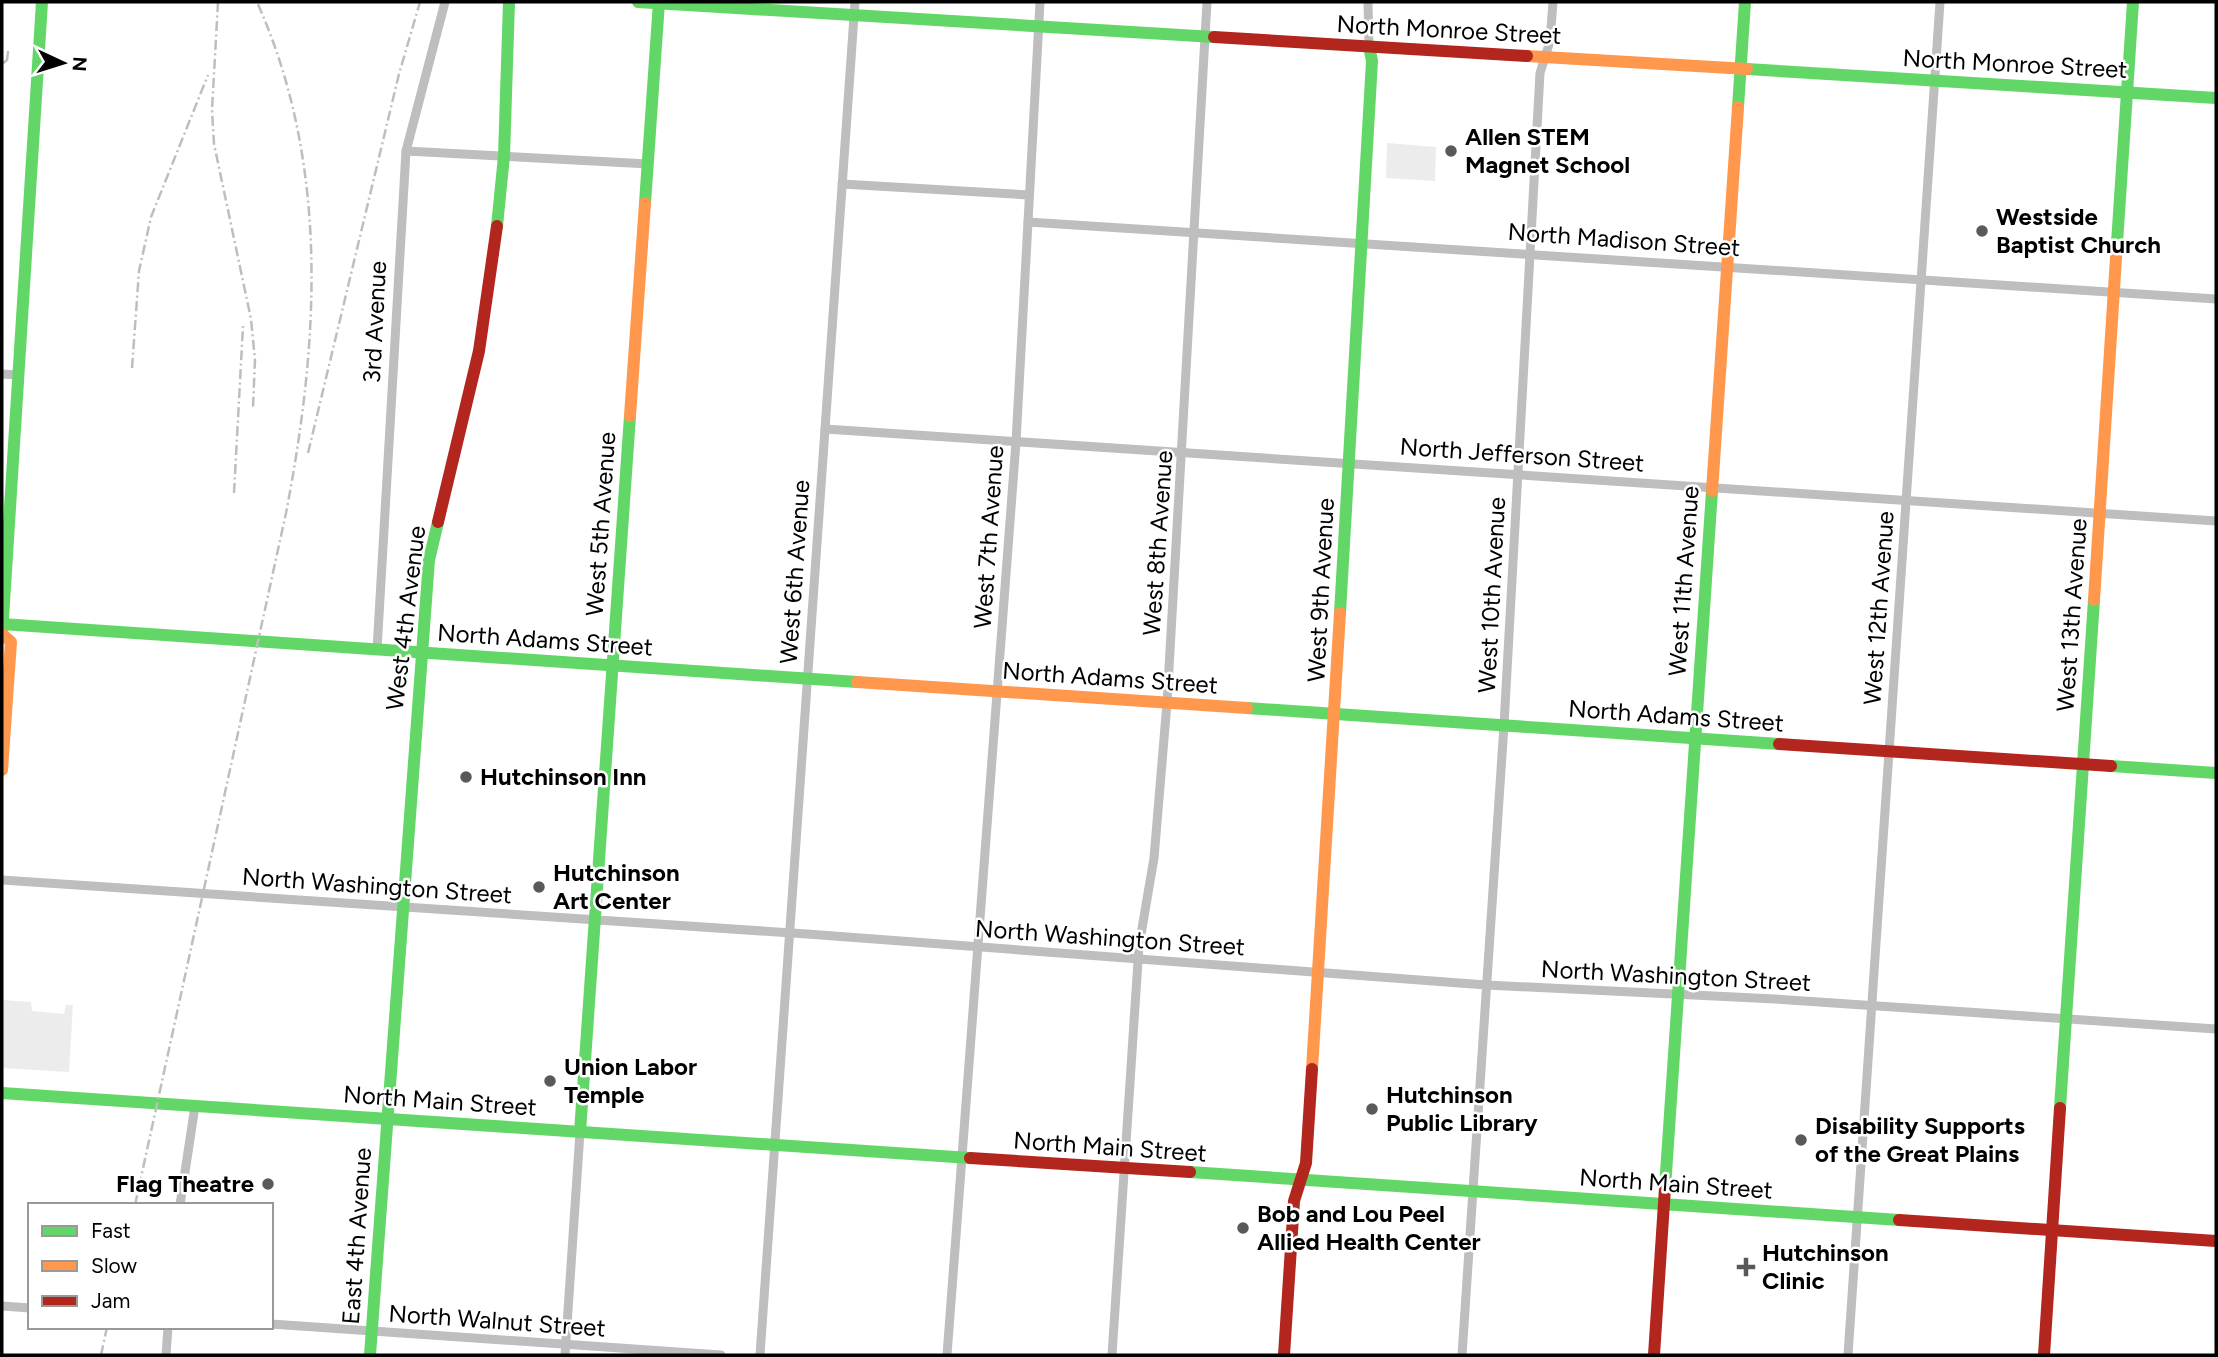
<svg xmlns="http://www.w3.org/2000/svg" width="2218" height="1357" viewBox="0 0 2218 1357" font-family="Figtree,sans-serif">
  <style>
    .green { fill: #ececec }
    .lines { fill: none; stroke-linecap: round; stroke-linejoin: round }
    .stream { stroke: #bfbfbf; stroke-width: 2.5 }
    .street { stroke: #bebebe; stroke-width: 9 }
    .fast { stroke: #63d668; stroke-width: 12 }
    .slow { stroke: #ff974d; stroke-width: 12 }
    .jam { stroke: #b3261e; stroke-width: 12 }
    .rail { stroke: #bebebe; stroke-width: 2.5; stroke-dasharray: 10 3.5 2 3.5; stroke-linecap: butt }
    .poi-dot { fill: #595959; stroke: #fff; stroke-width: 2.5 }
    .labels { text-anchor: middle; stroke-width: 5; stroke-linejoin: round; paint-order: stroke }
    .street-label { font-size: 24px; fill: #000; stroke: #fff }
    .poi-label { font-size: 24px; font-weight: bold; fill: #000; stroke: #fff; text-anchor: start }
  </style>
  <rect width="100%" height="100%" fill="#fff"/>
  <!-- green -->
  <g class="green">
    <polygon points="1387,143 1436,147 1435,181 1386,178"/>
    <polygon points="3,1000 31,1002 32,1011 64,1014 66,1005 73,1005 69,1072 2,1068"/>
  </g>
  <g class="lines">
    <!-- stream -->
    <polyline class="stream" points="2,64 7,60 8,52"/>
    <!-- street -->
    <g class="street">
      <polyline points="1368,2 1369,46"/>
      <polyline points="406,151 649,164"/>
      <polyline points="842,184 1029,195"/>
      <polyline points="1028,222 2216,299"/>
      <polyline points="2,374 18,375"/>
      <polyline points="825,429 2216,521"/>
      <polyline points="377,650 406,151 445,2"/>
      <polyline points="2,880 807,934 1486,985 1775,999 2216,1029"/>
      <polyline points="180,1205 195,1106"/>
      <polyline points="2,1306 30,1308"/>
      <polyline points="271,1324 721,1355"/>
      <polyline points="166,1355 168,1327"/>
      <polyline points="565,1355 580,1132"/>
      <polyline points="760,1355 855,2"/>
      <polyline points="947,1355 1016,442 1040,2"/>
      <polyline points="1112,1355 1139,946 1154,858 1167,703 1207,2"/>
      <polyline points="1462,1355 1504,725 1540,73 1550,41 1553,2"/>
      <polyline points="1848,1355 1940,2"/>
    </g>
    <!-- fast -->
    <g class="fast">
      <polyline points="638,2 1214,37"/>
      <polyline points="1747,69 2216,98"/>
      <polyline points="1738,107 1745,2"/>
      <polyline points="645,203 659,2"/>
      <polyline points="497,226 504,156 509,2"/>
      <polyline points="2116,258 2133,2"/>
      <polyline points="1340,613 1372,61 1369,46"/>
      <polyline points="2,624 857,682"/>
      <polyline points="2,634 42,2"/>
      <polyline points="1247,708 1779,744"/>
      <polyline points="2111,766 2216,773"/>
      <polyline points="2,1093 970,1158"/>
      <polyline points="2060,1108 2094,600"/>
      <polyline points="580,1132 630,416"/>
      <polyline points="1190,1172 1899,1220"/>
      <polyline points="1665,1188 1712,491"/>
      <polyline points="370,1355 429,560 438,522"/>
    </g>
    <!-- slow -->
    <g class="slow">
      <polyline points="1527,56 1747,69"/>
      <polyline points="630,416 645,203"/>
      <polyline points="1712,491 1738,107"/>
      <polyline points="2094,600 2116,258"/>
      <polyline points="2,634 11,642 2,770"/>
      <polyline points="857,682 1247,708"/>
      <polyline points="1312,1069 1340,613"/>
    </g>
    <!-- jam -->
    <g class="jam">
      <polyline points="1214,37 1527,56"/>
      <polyline points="438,522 479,351 497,226"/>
      <polyline points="1779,744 2111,766"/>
      <polyline points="970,1158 1190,1172"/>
      <polyline points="1899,1220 2216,1241"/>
      <polyline points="1284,1355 1294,1201 1306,1163 1312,1069"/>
      <polyline points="1654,1355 1665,1188"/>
      <polyline points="2044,1355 2060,1108"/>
    </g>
    <!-- rail -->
    <g class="rail">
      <polyline points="218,2 212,110 214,144 251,319 255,360 253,407"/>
      <polyline points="132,368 139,271 151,217 208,75"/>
      <polyline points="308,453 399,74 420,2"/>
      <polyline points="234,493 243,326"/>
      <path d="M135,1205L286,513C319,342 330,165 257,2"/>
      <polyline points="101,1355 107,1327"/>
    </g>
  </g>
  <!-- markers -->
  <g class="poi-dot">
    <circle cx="1451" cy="151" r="7"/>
    <circle cx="1982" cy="231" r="7"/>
    <circle cx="466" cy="777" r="7"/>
    <circle cx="539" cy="887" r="7"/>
    <circle cx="550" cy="1081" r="7"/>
    <circle cx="1372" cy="1109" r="7"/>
    <circle cx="1801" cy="1140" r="7"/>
    <circle cx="268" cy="1184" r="7"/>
    <circle cx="1243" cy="1228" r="7"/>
    <path d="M1742.5 1256.5h7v7h7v7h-7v7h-7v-7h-7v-7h7z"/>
  </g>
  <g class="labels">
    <!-- street labels -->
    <g class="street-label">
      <text transform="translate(1449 30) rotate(3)" y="8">North Monroe Street</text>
      <text transform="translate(2015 64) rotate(3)" y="8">North Monroe Street</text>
      <text transform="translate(1624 240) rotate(4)" y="8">North Madison Street</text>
      <text transform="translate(375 322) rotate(-87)" y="8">3rd Avenue</text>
      <text transform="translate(1522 455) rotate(4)" y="8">North Jefferson Street</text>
      <text transform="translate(601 524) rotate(-86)" y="8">West 5th Avenue</text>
      <text transform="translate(989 537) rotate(-86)" y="8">West 7th Avenue</text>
      <text transform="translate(1158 543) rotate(-86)" y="8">West 8th Avenue</text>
      <text transform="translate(795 572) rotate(-86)" y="8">West 6th Avenue</text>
      <text transform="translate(1684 581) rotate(-86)" y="8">West 11th Avenue</text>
      <text transform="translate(1321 590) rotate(-87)" y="8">West 9th Avenue</text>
      <text transform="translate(1492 595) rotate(-87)" y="8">West 10th Avenue</text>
      <text transform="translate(1879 608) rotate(-86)" y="8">West 12th Avenue</text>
      <text transform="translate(2072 615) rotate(-86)" y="8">West 13th Avenue</text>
      <text transform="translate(406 618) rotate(-83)" y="8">West 4th Avenue</text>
      <text transform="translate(545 640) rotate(4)" y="8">North Adams Street</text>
      <text transform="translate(1110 678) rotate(4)" y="8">North Adams Street</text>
      <text transform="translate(1676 716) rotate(4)" y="8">North Adams Street</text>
      <text transform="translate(377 886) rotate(4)" y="8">North Washington Street</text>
      <text transform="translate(1110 938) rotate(4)" y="8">North Washington Street</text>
      <text transform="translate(1676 976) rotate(3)" y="8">North Washington Street</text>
      <text transform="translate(440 1101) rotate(4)" y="8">North Main Street</text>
      <text transform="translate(1110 1147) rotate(4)" y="8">North Main Street</text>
      <text transform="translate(1676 1184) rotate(4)" y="8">North Main Street</text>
      <text transform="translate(357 1236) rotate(-86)" y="8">East 4th Avenue</text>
      <text transform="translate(497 1321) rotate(4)" y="8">North Walnut Street</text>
    </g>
    <!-- poi labels -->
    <g class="poi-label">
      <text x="1465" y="145">Allen STEM<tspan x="1465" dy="28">Magnet School</tspan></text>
      <text x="1996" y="225">Westside<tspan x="1996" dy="28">Baptist Church</tspan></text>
      <text x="480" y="785">Hutchinson Inn</text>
      <text x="553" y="881">Hutchinson<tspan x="553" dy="28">Art Center</tspan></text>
      <text x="564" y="1075">Union Labor<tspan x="564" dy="28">Temple</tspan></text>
      <text x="1386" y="1103">Hutchinson<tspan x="1386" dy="28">Public Library</tspan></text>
      <text x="1815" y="1134">Disability Supports<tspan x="1815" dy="28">of the Great Plains</tspan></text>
      <text x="254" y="1192" text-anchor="end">Flag Theatre</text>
      <text x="1257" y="1222">Bob and Lou Peel<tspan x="1257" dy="28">Allied Health Center</tspan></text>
      <text x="1762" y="1261">Hutchinson<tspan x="1762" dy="28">Clinic</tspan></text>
    </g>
  </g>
  <!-- border -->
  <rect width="2218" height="1357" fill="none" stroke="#000000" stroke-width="7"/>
  <!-- legend -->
  <rect x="28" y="1203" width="245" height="126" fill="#ffffff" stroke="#999999" stroke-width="2"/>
  <rect x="42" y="1226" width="35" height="10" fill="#63d668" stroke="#999999" stroke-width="2"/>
  <text x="91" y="1238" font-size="21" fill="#000000">Fast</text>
  <rect x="42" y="1261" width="35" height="10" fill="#ff974d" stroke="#999999" stroke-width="2"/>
  <text x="91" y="1273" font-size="21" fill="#000000">Slow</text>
  <rect x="42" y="1296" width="35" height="10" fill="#b3261e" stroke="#999999" stroke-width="2"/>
  <text x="91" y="1308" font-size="21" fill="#000000">Jam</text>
  <!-- north arrow -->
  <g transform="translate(63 63) rotate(94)" stroke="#ffffff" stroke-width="5" paint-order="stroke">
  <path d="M0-5L12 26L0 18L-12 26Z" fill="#000000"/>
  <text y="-10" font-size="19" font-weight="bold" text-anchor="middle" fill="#000000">N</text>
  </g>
</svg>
